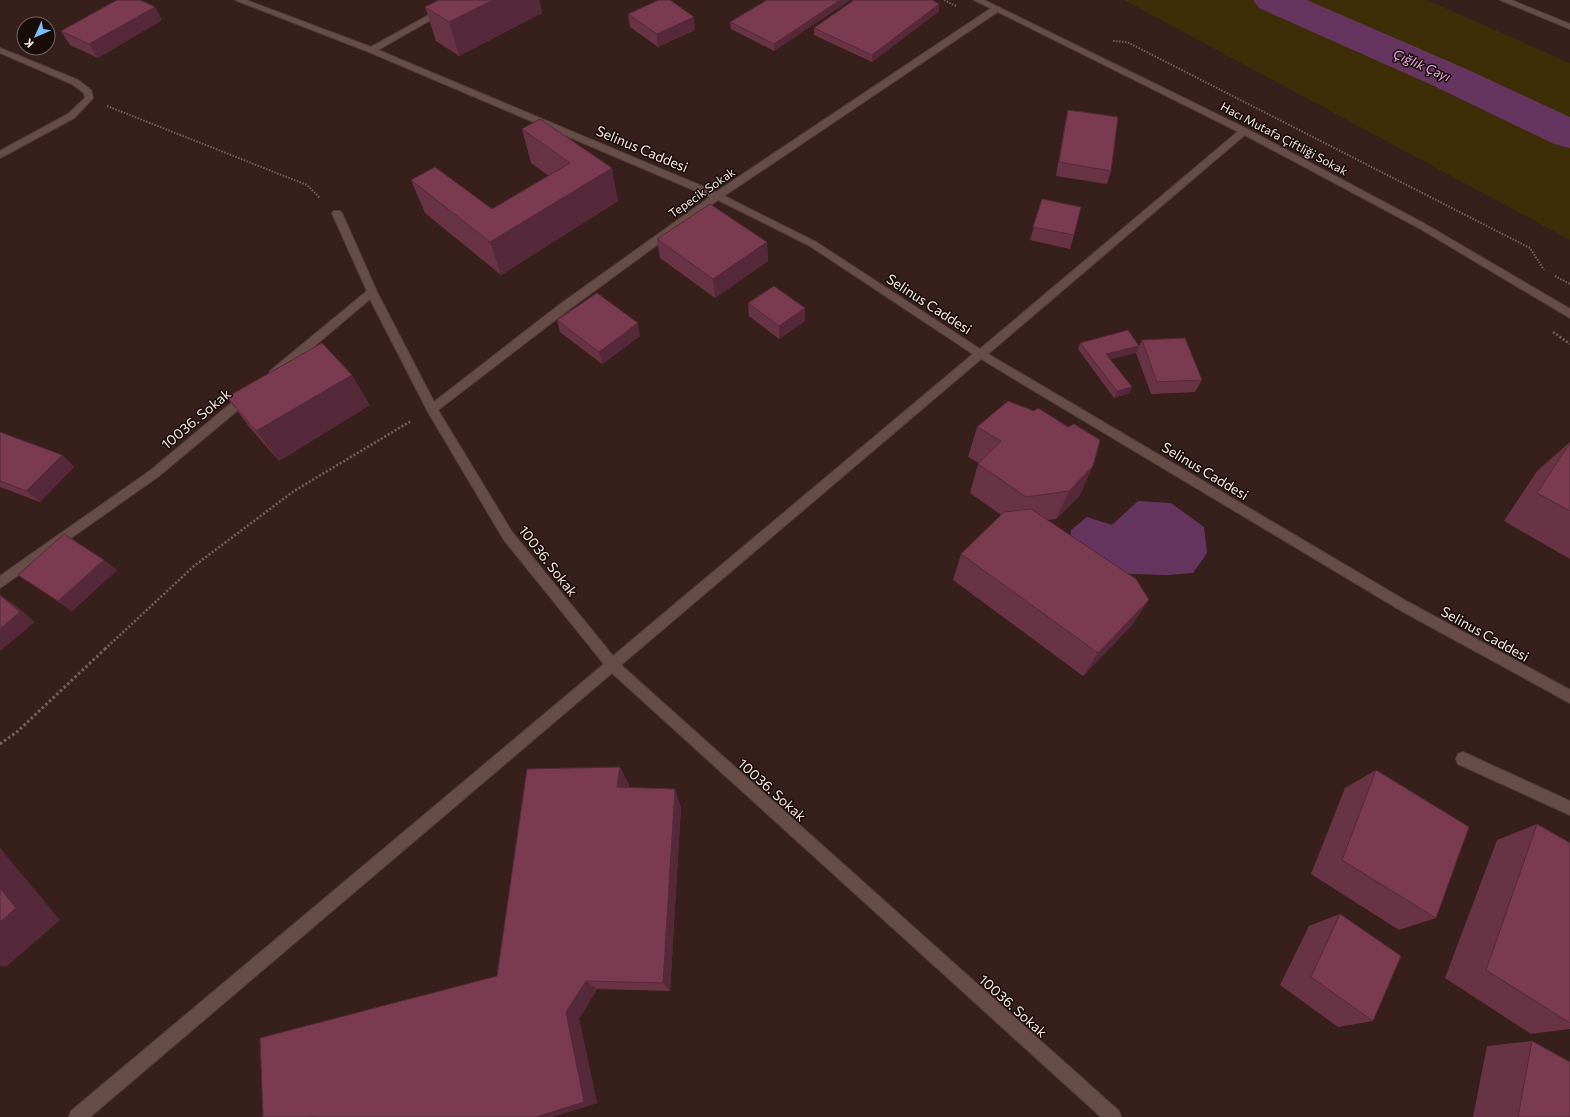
<svg xmlns="http://www.w3.org/2000/svg" width="1570" height="1117" viewBox="0 0 1570 1117" font-family="Commissioner,sans-serif">
  <style>
    .green { fill: #3d2e08 }
    .water { fill: #653560 }
    .lines { fill: none; stroke-linecap: round; stroke-linejoin: round }
    .river { fill: #653560; fill-rule: evenodd }
    .lane-casing { stroke: #523e3c; stroke-width: 2 }
    .street-casing { stroke: #523e3c; stroke-width: 2 }
    .secondary-casing { stroke: #523e3c; stroke-width: 2 }
    .path-far2 { stroke: #77615e; stroke-width: 2; stroke-dasharray: 1.5 1.5; stroke-linecap: butt }
    .path-far1 { stroke: #77615e; stroke-width: 2.5; stroke-dasharray: 2 2; stroke-linecap: butt }
    .path { stroke: #77615e; stroke-width: 3; stroke-dasharray: 2.5 2.5; stroke-linecap: butt }
    .lane { fill: #684c48; fill-rule: evenodd }
    .street { fill: #684c48; fill-rule: evenodd }
    .secondary { fill: #684c48; fill-rule: evenodd }
    .wall { fill: #693346 }
    .shaded-wall { fill: #552939 }
    .building { fill: #7a3b51; stroke: #552939 }
    .labels { text-anchor: middle; stroke-width: 3; stroke-linejoin: round; paint-order: stroke }
    .far-street-label { font-size: 12px; fill: #f9e8e5; stroke: #170c0a }
    .far-water-label { font-size: 13px; font-style: italic; fill: #f5aaec; stroke: #170c0a }
    .street-label { font-size: 14px; fill: #f9e8e5; stroke: #170c0a }
  </style>
  <rect width="100%" height="100%" fill="#371f1b"/>
  <!-- green -->
  <polygon class="green" points="1124,0 1427,0 1570,63 1570,240"/>
  <!-- water -->
  <polygon class="water" points="1138,501 1171,503 1204,527 1207,553 1193,573 1167,575 1102,573 1069,554 1071,530 1087,517 1112,525"/>
  <g class="lines">
    <!-- river -->
    <polygon class="river" points="1253,0 1307,0 1464,68 1570,117 1570,148 1554,144 1434,86 1259,8"/>
    <!-- lane casing -->
    <g class="lane-casing">
      <polygon id="lane" points="1463,752 1570,801 1570,815 1458,764 1456,759 1458,754"/>
    </g>
    <!-- street casing -->
    <g class="street-casing">
      <g id="street">
        <path d="M235,0H246L371,47L456,0H466L378,50L716,192L993,7H999V11L724,196L816,242L980,349L1241,129H1247V133L988,354L1408,602L1570,690V703L1400,610L981,359L621,665L1119,1111L1121,1117H1101L612,673L90,1117H69L71,1111L604,664L504,540L428,412L370,299L278,377H270L269,374L270,371L367,291L332,213L334,211H340L342,213L377,292L434,402L559,305L710,197L369,52ZM718,200L810,246L973,354L613,656L512,532L438,410L567,311Z"/>
        <polygon points="1500,0 1511,0 1570,24 1570,29"/>
        <polygon points="0,48 78,80 91,90 93,98 74,118 0,158 0,151 68,114 85,98 84,93 72,84 0,53"/>
        <polygon points="246,393 250,394 251,397 250,400 159,476 0,588 0,576 151,470 242,394"/>
      </g>
    </g>
    <!-- secondary casing -->
    <g class="secondary-casing">
      <polygon id="secondary" points="974,0 984,0 1247,129 1425,224 1570,309 1570,318 1419,228 1241,133"/>
    </g>
    <!-- path-far2 -->
    <g class="path-far2">
      <polyline points="944,0 956,6"/>
      <polyline points="1113,41 1127,42 1530,248 1544,270"/>
      <polyline points="107,106 307,185 320,198"/>
      <polyline points="1555,276 1570,284"/>
    </g>
    <!-- path-far1 -->
    <g class="path-far1">
      <polyline points="1553,332 1570,344"/>
      <polyline points="105,649 194,566 294,491 411,421"/>
    </g>
    <!-- path -->
    <polyline class="path" points="0,744 18,731 106,648"/>
    <!-- lane -->
    <use href="#lane" class="lane"/>
    <!-- street -->
    <use href="#street" class="street"/>
    <!-- secondary -->
    <use href="#secondary" class="secondary"/>
  </g>
  <!-- wall -->
  <g class="wall">
    <polygon points="439,0 539,0 542,13 459,56 436,41 425,7"/>
    <polygon points="850,0 774,51 731,29 730,22"/>
    <polygon points="939,4 939,11 872,62 814,35 814,28"/>
    <polygon points="628,14 695,30 658,47 630,27"/>
    <polygon points="162,20 98,58 70,45 61,31"/>
    <polygon points="1068,110 1111,171 1107,184 1056,176 1065,123"/>
    <polygon points="540,119 618,201 501,275 425,213 411,180 492,209 549,176 531,163 522,129"/>
    <polygon points="1042,199 1074,235 1070,249 1030,240"/>
    <polygon points="657,239 767,242 768,261 715,298 660,258"/>
    <polygon points="748,303 805,308 805,321 779,339 749,316"/>
    <polygon points="557,320 640,336 602,364 560,332"/>
    <polygon points="1142,340 1202,380 1195,392 1151,394 1136,353 1110,359 1129,393 1114,398 1078,349 1080,343 1139,346"/>
    <polygon points="227,397 370,405 279,461 250,428"/>
    <polygon points="1008,401 1080,495 1056,519 1047,520 1132,625 1083,676 953,580 961,554 1001,515 970,493 978,464 979,463 968,457 977,427"/>
    <polygon points="0,432 62,455 74,467 40,502 0,487"/>
    <polygon points="1570,442 1570,559 1504,521 1537,471"/>
    <polygon points="117,570 72,611 18,575"/>
    <polygon points="620,767 629,785 629,787 681,807 670,991 597,989 579,1019 597,1103 552,1117 263,1117 497,976"/>
    <polygon points="1376,770 1436,918 1399,930 1311,874 1345,788"/>
    <polygon points="1537,824 1570,843 1570,1029 1531,1034 1445,978 1497,840"/>
    <polygon points="1340,914 1373,1021 1338,1027 1280,985 1309,926"/>
    <polygon points="1532,1041 1570,1117 1473,1117 1487,1046"/>
  </g>
  <!-- shaded-wall -->
  <g class="shaded-wall">
    <polygon points="493,0 539,0 542,13 459,56 449,22"/>
    <polygon points="840,0 850,0 774,51 774,44"/>
    <polygon points="939,4 939,11 872,62 872,55"/>
    <polygon points="155,7 162,20 98,58 89,44"/>
    <polygon points="694,17 695,30 658,47 657,34"/>
    <polygon points="612,168 618,201 501,275 490,242"/>
    <polygon points="767,242 768,261 715,298 713,279"/>
    <polygon points="805,308 805,321 779,339 779,326"/>
    <polygon points="638,323 640,336 602,364 599,352"/>
    <polygon points="1139,346 1136,353 1104,361 1106,354"/>
    <polygon points="352,375 370,405 279,461 256,431"/>
    <polygon points="1132,387 1129,393 1114,398 1117,391"/>
    <polygon points="62,455 74,467 40,502 26,491"/>
    <polygon points="1093,466 1080,495 1056,519 1069,491"/>
    <polygon points="104,560 117,570 72,611 58,601"/>
    <polygon points="0,595 15,605 35,622 0,651"/>
    <polygon points="1149,600 1132,625 1083,676 1098,653"/>
    <polygon points="620,767 629,785 626,804 617,787"/>
    <polygon points="675,789 681,807 670,991 663,983"/>
    <polygon points="0,848 60,920 6,967 0,966"/>
    <polygon points="586,981 597,989 579,1019 597,1103 552,1117 536,1117 566,1012"/>
  </g>
  <!-- building -->
  <g class="building">
    <polygon points="117,0 140,0 155,7 89,44 61,31"/>
    <polygon points="439,0 493,0 449,22 425,7"/>
    <polygon points="659,0 670,0 694,17 657,34 628,14"/>
    <polygon points="767,0 840,0 774,44 730,22"/>
    <polygon points="854,0 932,0 939,4 872,55 814,28"/>
    <polygon points="1068,110 1118,117 1111,171 1059,162"/>
    <polygon points="540,119 612,168 490,242 411,180 435,167 492,209 570,163 522,129"/>
    <polygon points="1042,199 1081,207 1074,235 1033,227"/>
    <polygon points="710,204 767,242 713,279 657,239"/>
    <polygon points="774,286 805,308 779,326 748,303"/>
    <polygon points="597,293 638,323 599,352 557,320"/>
    <polygon points="1128,330 1139,346 1106,354 1132,387 1117,391 1080,343"/>
    <polygon points="1185,338 1202,380 1157,382 1142,340"/>
    <polygon points="322,343 352,375 256,431 227,397"/>
    <polygon points="1008,401 1034,411 1038,408 1068,427 1074,424 1100,440 1093,466 1069,491 1026,497 978,464 1001,441 977,427"/>
    <polygon points="0,432 62,455 26,491 0,481"/>
    <polygon points="1570,443 1570,511 1537,493"/>
    <polygon points="1031,509 1136,579 1149,600 1098,653 961,554 1004,512"/>
    <polygon points="64,534 104,560 58,601 18,575"/>
    <polygon points="0,595 20,612 0,629"/>
    <polygon points="620,767 617,787 675,789 663,983 586,981 566,1012 584,1102 536,1117 315,1117 315,1116 310,1117 263,1117 260,1038 497,976 527,769"/>
    <polygon points="1376,770 1469,827 1436,918 1342,860"/>
    <polygon points="1537,824 1570,843 1570,1023 1486,970"/>
    <polygon points="0,888 16,908 0,922"/>
    <polygon points="1340,914 1401,956 1373,1021 1311,977"/>
    <polygon points="1532,1041 1570,1062 1570,1117 1518,1117"/>
  </g>
  <g class="labels">
    <!-- far-street labels -->
    <g class="far-street-label">
      <text transform="translate(1284 139) rotate(28)" y="4">Hacı Mutafa Çiftliği Sokak</text>
      <text transform="translate(702 193) rotate(-35)" y="4">Tepecik Sokak</text>
    </g>
    <!-- far-water labels -->
    <g class="far-water-label">
      <text transform="translate(1422 65) rotate(24)" y="5">Çığlık Çayı</text>
    </g>
    <!-- street labels -->
    <g class="street-label">
      <text transform="translate(642 149) rotate(23)" y="5">Selinus Caddesi</text>
      <text transform="translate(929 304) rotate(33)" y="5">Selinus Caddesi</text>
      <text transform="translate(196 419) rotate(-40)" y="5">10036. Sokak</text>
      <text transform="translate(1205 471) rotate(31)" y="5">Selinus Caddesi</text>
      <text transform="translate(548 561) rotate(52)" y="5">10036. Sokak</text>
      <text transform="translate(1485 634) rotate(29)" y="5">Selinus Caddesi</text>
      <text transform="translate(772 790) rotate(42)" y="5">10036. Sokak</text>
      <text transform="translate(1013 1006) rotate(42)" y="5">10036. Sokak</text>
    </g>
  </g>
  <!-- north arrow -->
  <g transform="translate(36 36) rotate(225)"><circle r="19" fill="#170c0a" stroke="#716462"/>
  <path d="M0-3L7 15L0 10L-7 15Z" fill="#79bff8"/>
  <text y="-6" font-size="11" font-weight="bold" text-anchor="middle" fill="#f9e8e5">K</text>
  </g>
</svg>
